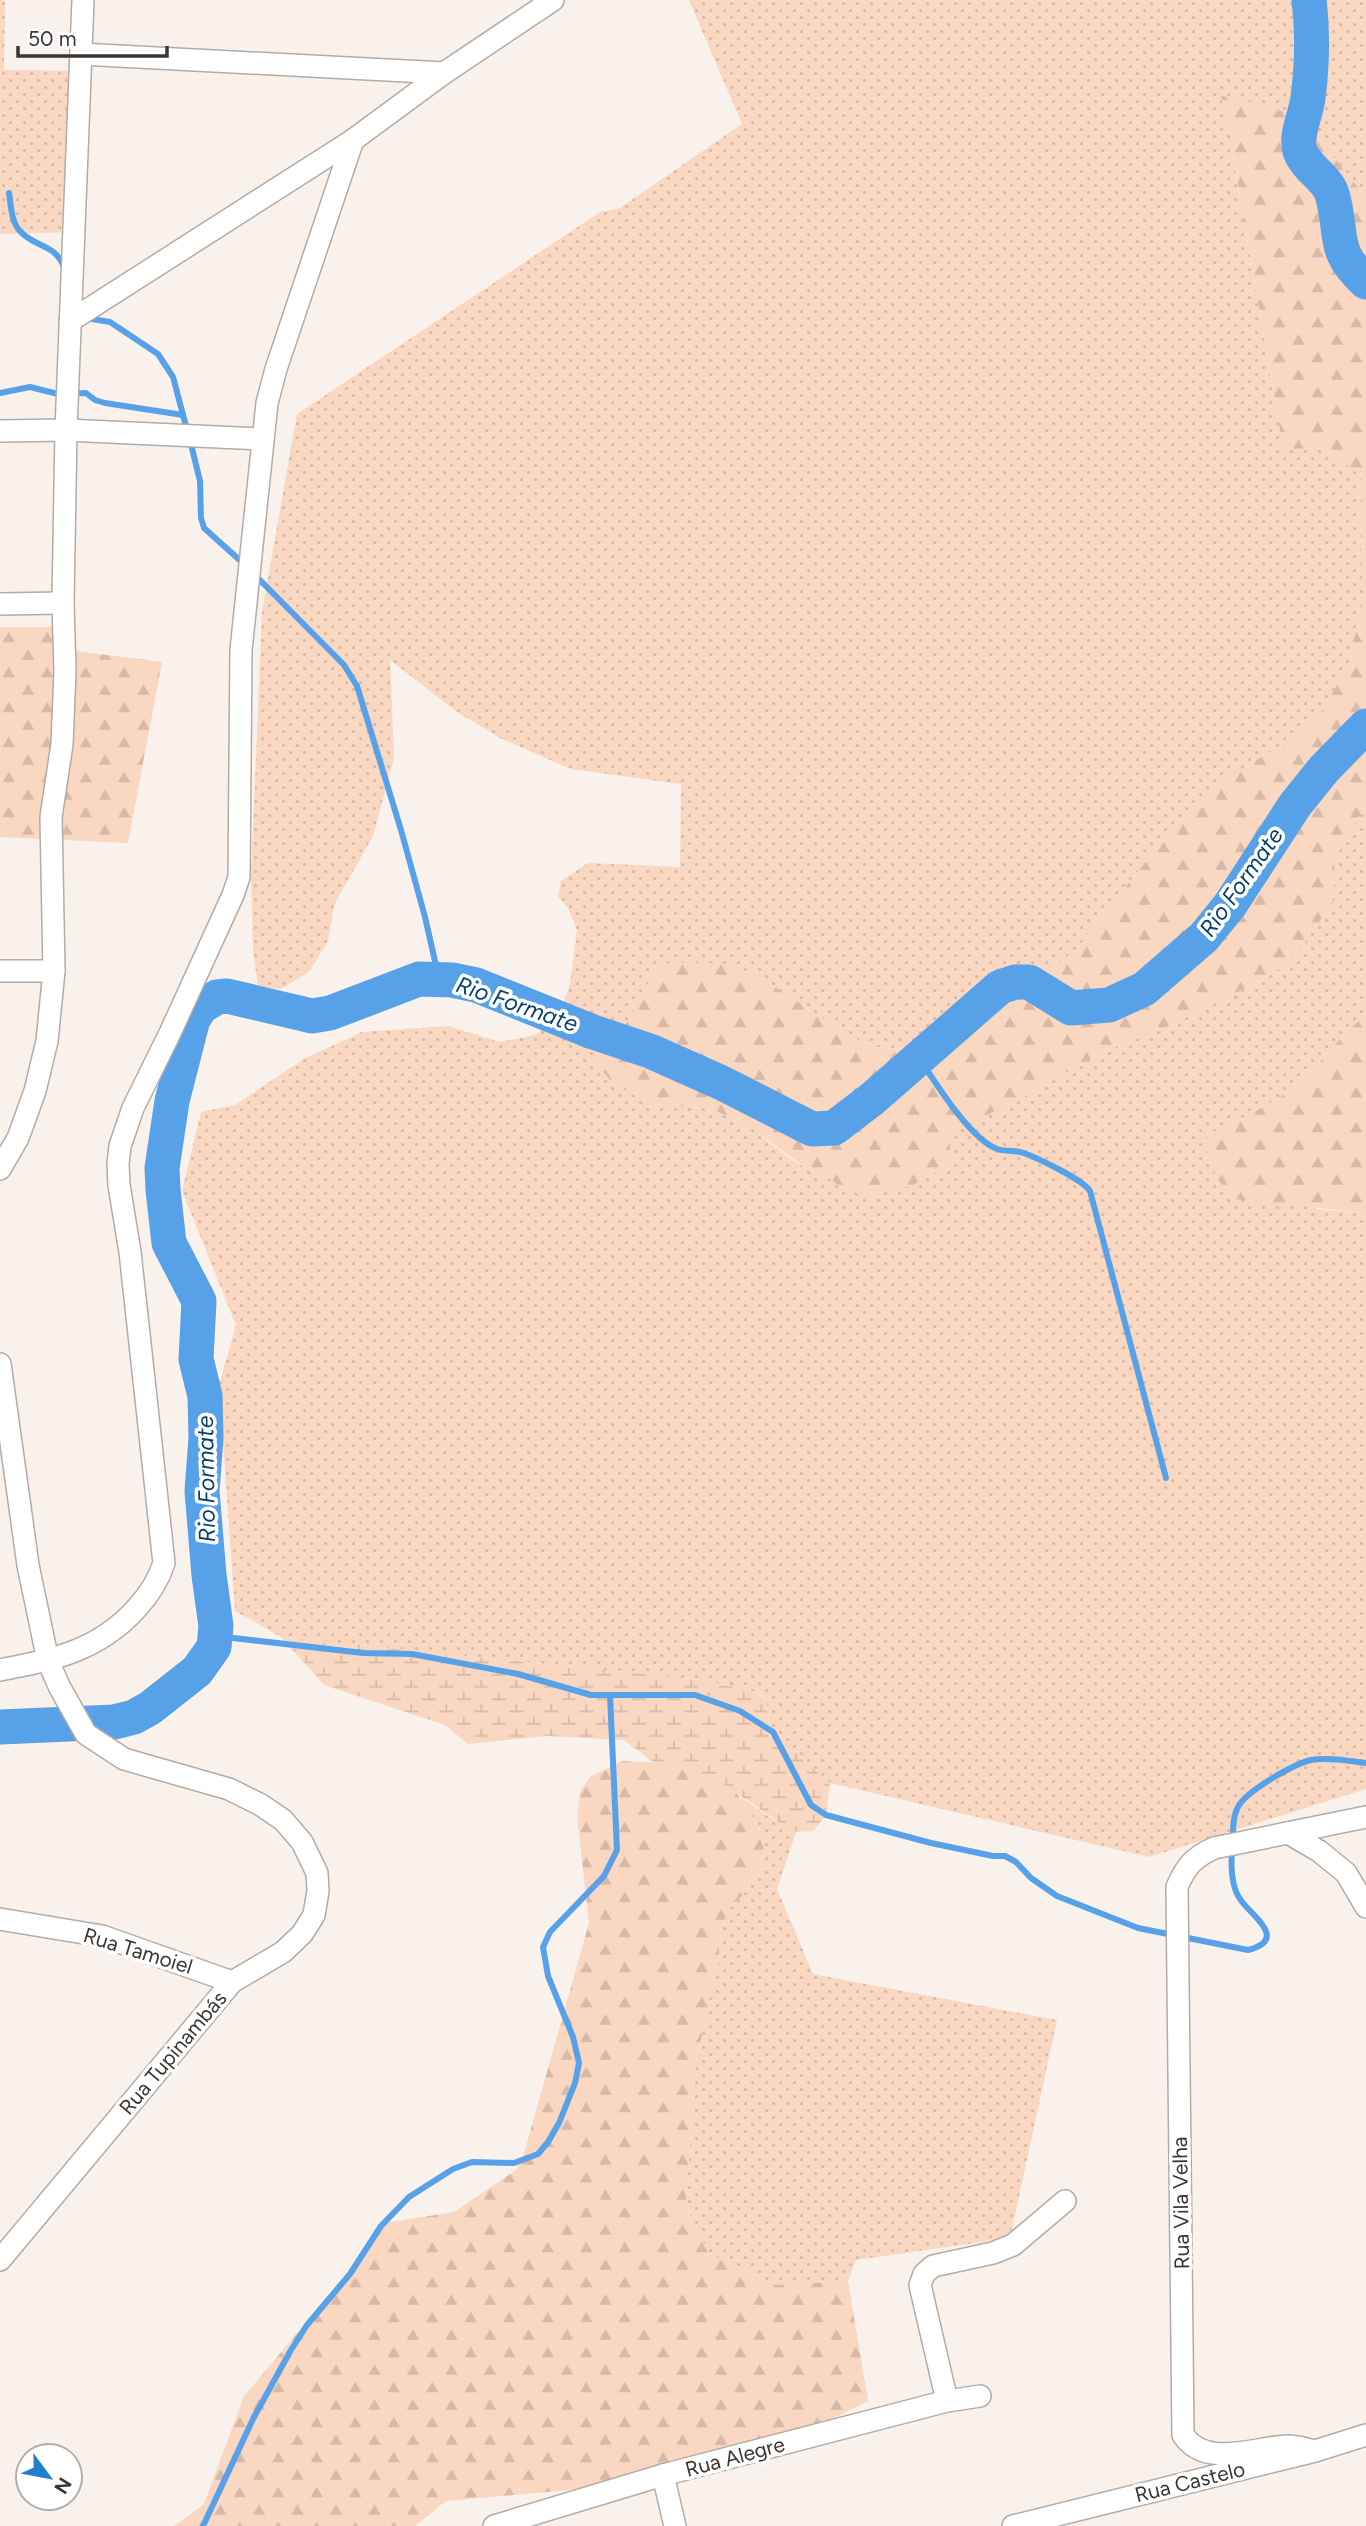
<svg xmlns="http://www.w3.org/2000/svg" width="1366" height="2526" viewBox="0 0 1366 2526" font-family="Figtree,sans-serif">
  <style>
    .green { fill: url(#green-dots) }
    .forest { fill: url(#forest-firs) }
    .wetland { fill: url(#wetland-marsh) }
    .lines { fill: none; stroke-linecap: round; stroke-linejoin: round }
    .stream { stroke: #57a1e8; stroke-width: 6 }
    .river { stroke: #57a1e8; stroke-width: 35 }
    .street-casing { stroke: #b3aba6; stroke-width: 24 }
    .street { stroke: #fff; stroke-width: 21 }
    .labels { text-anchor: middle; stroke-width: 7; stroke-linejoin: round; paint-order: stroke }
    .street-label { font-size: 21px; fill: #3a3634; stroke: #fff }
    .water-label { font-size: 23px; font-style: italic; fill: #06406d; stroke: #fff }
  </style>
  <defs>
    <pattern id="green-dots" width="8" height="8" patternUnits="userSpaceOnUse" patternTransform="scale(1.75)"><rect width="8" height="8" fill="#f9d7c1"/><path d="M2 2h.1M6 6h.1" fill="none" stroke="#d6b9a6" stroke-width="1.8" stroke-linecap="round"/></pattern>
    <pattern id="forest-firs" width="22" height="20" patternUnits="userSpaceOnUse" patternTransform="scale(1.75)"><rect width="22" height="20" fill="#f9d7c1"/><path d="M5 1l3.5 6h-7zM16 11l3.5 6h-7z" fill="#d6b9a6"/></pattern>
    <pattern id="wetland-marsh" width="20" height="14" patternUnits="userSpaceOnUse" patternTransform="scale(1.75)"><rect width="20" height="14" fill="#f9d7c1"/><path d="M1 5h8M5 5V1M11 12h8M15 12V8" fill="none" stroke="#d6b9a6"/></pattern>
  </defs>
  <rect width="100%" height="100%" fill="#f9f1eb"/>
  <!-- green -->
  <g class="green">
    <polygon points="0,0 5,0 4,70 75,71 76,232 0,234"/>
    <path d="M689,0H1366V197C1339,163 1313,133 1276,109L1234,148L1233,156L1283,449L1324,448L1361,475L1360,524L1363,594L1349,666L1331,694L1328,704L1289,745L1276,749L1217,784L1183,816L1171,834L1156,849L1093,927L1081,945L1029,988L967,1027L939,1040L918,1047L897,1049L876,1047L851,1037L760,977L716,963L634,1012L623,1030L605,1040L691,1107L712,1109L751,1128L789,1158L807,1169L829,1178L848,1192L950,1142L963,1126L1007,1106L1103,1052L1166,1027L1261,981L1280,968L1302,946L1333,903L1335,854L1366,806V1015L1346,1032L1301,1084L1267,1105L1220,1130L1207,1134L1317,1209L1366,1213V1789L1149,1857L830,1783L794,1752L779,1748L771,1737L766,1700L757,1692L701,1680L281,1637L235,1611L219,1385L236,1325L182,1191L201,1112L235,1105L304,1059L362,1032L448,1026L500,1042L535,1035L558,1018L570,984L577,930L568,908L558,896L561,881L588,863L680,867L681,784L571,769L502,739L457,712L390,660L394,758L373,836L334,905L328,941L309,972L281,989L258,987L253,950L251,879L262,612L297,414L600,212L620,208L742,124Z"/>
    <polygon points="739,1796 769,1817 796,1832 777,1889 813,1974 1057,2020 1010,2238 856,2260 848,2281 777,2285 710,2254 692,2224 686,2196 696,2062 718,1962 721,1930 729,1909 750,1887 760,1871 764,1851 759,1827"/>
  </g>
  <!-- forest -->
  <g class="forest">
    <path d="M1221,96C1238,100 1258,102 1275,108C1311,122 1342,168 1366,197V806L1335,854L1333,903L1302,946L1280,968L1261,981L1166,1027L1103,1052L1007,1106L963,1126L950,1142V1165L911,1186L862,1198L848,1192L829,1178L807,1169L751,1128L712,1109L646,1103L610,1080L596,1063L605,1040L623,1030L653,973L671,962L716,963L738,968L760,977L851,1037L876,1047L897,1049L918,1047L939,1040L967,1027L1029,988L1081,945L1093,927L1156,849L1171,834L1183,816L1198,801L1217,784L1255,761L1276,749L1289,745L1328,704L1331,694L1349,666L1363,594L1360,524L1361,475L1324,448L1283,449L1233,155L1234,148Z"/>
    <polygon points="0,627 70,627 67,650 162,662 128,843 0,837"/>
    <path d="M1366,1015V1213L1234,1199C1216,1179 1204,1162 1207,1134L1220,1130L1267,1105L1301,1084L1346,1032Z"/>
    <polygon points="623,1761 666,1763 713,1777 736,1792 759,1827 764,1851 760,1871 750,1887 729,1909 721,1930 718,1962 696,2062 686,2197 692,2224 710,2254 777,2285 848,2281 868,2401 832,2419 579,2489 446,2501 415,2526 174,2526 204,2504 244,2396 337,2286 384,2223 454,2212 516,2170 523,2157 589,1923 577,1816 580,1792 591,1776"/>
  </g>
  <!-- wetland -->
  <polygon class="wetland" points="281,1637 701,1680 757,1692 766,1701 771,1737 779,1748 794,1752 830,1783 826,1816 813,1831 793,1832 713,1777 666,1763 653,1762 624,1740 546,1736 468,1744 445,1725 324,1685"/>
  <g class="lines">
    <!-- stream -->
    <g class="stream">
      <path d="M9,193C11,205 11,220 19,230C35,249 56,242 65,270"/>
      <polyline points="86,318 110,322 158,354 173,377 187,430"/>
      <polyline points="0,393 30,387 58,394 86,393 95,400 105,403 183,415"/>
      <polyline points="190,440 200,481 201,518 204,528 244,564"/>
      <polyline points="254,574 344,665 357,686 401,830 425,917 439,979"/>
      <path d="M919,1058C935,1082 970,1139 997,1149C1006,1152 1016,1150 1024,1153C1039,1159 1082,1179 1090,1191L1166,1478"/>
      <path d="M216,1636L363,1653L412,1654L518,1674L591,1695H695L740,1711L773,1732L811,1805L826,1815L931,1843L993,1856H1005L1016,1862L1031,1878L1057,1896L1138,1928L1248,1950C1290,1939 1250,1915 1240,1899C1231,1886 1231,1864 1232,1850"/>
      <path d="M1233,1839C1233,1828 1233,1816 1238,1807C1246,1791 1294,1764 1311,1760C1329,1757 1348,1761 1366,1763"/>
      <polyline points="203,2526 254,2417 291,2350 307,2325 350,2274 381,2226 409,2197 453,2169 472,2162 514,2163 538,2154 548,2142 559,2123 575,2083 579,2063 573,2037 548,1976 543,1947 550,1932 604,1876 617,1850 610,1695"/>
    </g>
    <!-- river -->
    <g class="river">
      <path d="M1309,0C1313,32 1312,66 1308,98C1306,115 1295,134 1300,151C1306,168 1327,178 1332,194C1344,235 1330,249 1366,282"/>
      <polyline points="0,1727 114,1722 134,1717 150,1708 197,1671 214,1647 216,1626 209,1575 202,1491 206,1438 205,1396 196,1359 199,1301 169,1243 163,1190 162,1168 172,1101 193,1019 201,1007 217,997 227,996 312,1016 330,1013 419,979 452,980 476,985 593,1032 650,1051 722,1083 812,1129 834,1128 872,1099 1000,987 1015,982 1029,982 1071,1008 1109,1005 1144,989 1204,937 1230,905 1295,805 1324,769 1366,726"/>
    </g>
    <!-- street casing -->
    <g class="street-casing">
      <g id="street">
        <polyline points="81,54 444,73"/>
        <polyline points="70,321 353,140 444,73 553,0"/>
        <polyline points="0,431 66,430 263,439"/>
        <polyline points="0,604 63,603"/>
        <polyline points="0,971 54,971"/>
        <polyline points="0,1169 18,1138 35,1091 47,1041 54,971 51,817 62,744 65,671 63,603 66,430 83,0"/>
        <polyline points="0,1364 28,1565 48,1661 60,1688 86,1734 124,1759 229,1789 261,1805 283,1820 302,1842 317,1873 318,1891 314,1915 302,1934 283,1952 232,1982 0,2260"/>
        <path d="M0,1670C53,1660 98,1651 136,1609C149,1595 158,1582 164,1563L130,1252L119,1185L118,1164L120,1146L133,1108L170,1033L233,895L239,877L241,650L267,403L276,369L353,140"/>
        <polyline points="1288,1833 1319,1851 1346,1873 1366,1907"/>
        <polyline points="0,1919 102,1936 232,1982"/>
        <polyline points="947,2401 920,2285 924,2274 933,2266 993,2253 1013,2245 1065,2201"/>
        <path d="M1315,2451C1306,2449 1297,2446 1288,2446C1255,2447 1206,2469 1183,2435L1177,1887C1186,1866 1193,1858 1214,1848L1366,1817"/>
        <polyline points="663,2475 675,2526"/>
        <polyline points="494,2526 663,2475 947,2401 980,2396"/>
        <polyline points="1013,2526 1315,2451 1366,2435"/>
      </g>
    </g>
    <!-- street -->
    <use href="#street" class="street"/>
  </g>
  <g class="labels">
    <!-- street labels -->
    <g class="street-label">
      <text transform="translate(138 1951) rotate(17)" y="7">Rua Tamoiel</text>
      <text transform="translate(173 2053) rotate(-50)" y="7">Rua Tupinambás</text>
      <text transform="translate(1181 2203) rotate(-91)" y="7">Rua Vila Velha</text>
      <text transform="translate(735 2457) rotate(-15)" y="7">Rua Alegre</text>
      <text transform="translate(1190 2482) rotate(-14)" y="7">Rua Castelo</text>
    </g>
    <!-- water labels -->
    <g class="water-label">
      <text transform="translate(1241 882) rotate(-55)" y="8">Rio Formate</text>
      <text transform="translate(517 1004) rotate(19)" y="8">Rio Formate</text>
      <text transform="translate(206 1479) rotate(-91)" y="8">Rio Formate</text>
    </g>
  </g>
  <!-- north arrow -->
  <g transform="translate(49 2477) rotate(122)"><circle r="33" fill="#ffffff" stroke="#b0afae" stroke-width="2"/>
  <path d="M0-5L12 26L0 18L-12 26Z" fill="#227ecb"/>
  <text y="-10" font-size="19" font-weight="bold" text-anchor="middle" fill="#3a3634">N</text>
  </g>
  <!-- scale -->
  <path d="M18 46v10h149v-10" fill="none" stroke="#3a3634" stroke-width="3.5"/>
  <text x="28" y="46" font-size="21" fill="#3a3634" stroke="#ffffff" stroke-width="5" paint-order="stroke">50 m</text>
</svg>
